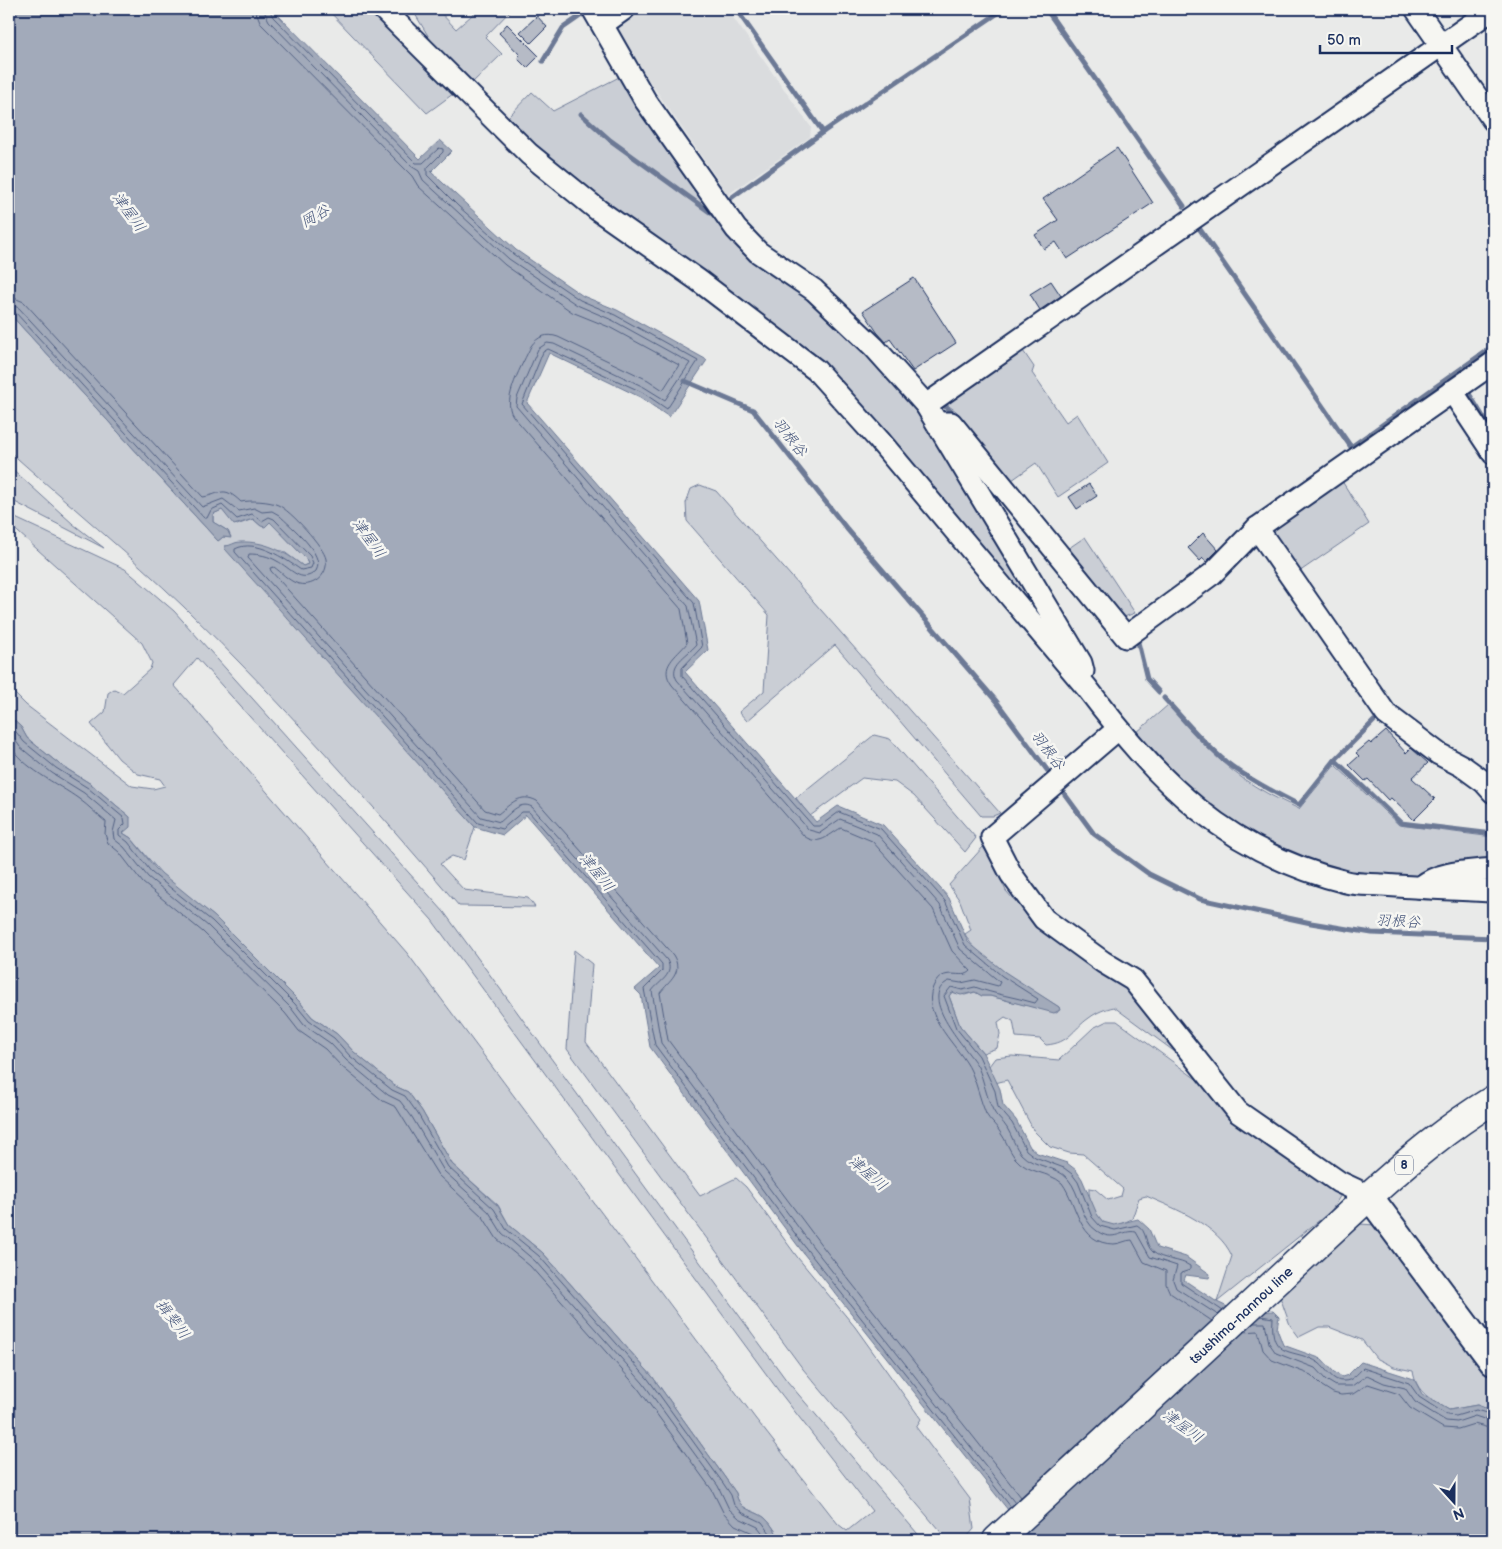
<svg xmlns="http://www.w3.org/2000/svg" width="1502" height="1549" viewBox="0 0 1502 1549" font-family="'Balsamiq Sans','Klee One',sans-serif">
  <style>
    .built { fill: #dadcde }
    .green { fill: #caced5; stroke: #727e9a; fill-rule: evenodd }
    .water { fill: #a2aaba; stroke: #6c7995 }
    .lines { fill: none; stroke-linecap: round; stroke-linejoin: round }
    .shore { stroke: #516083; stroke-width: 1 }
    .stream { stroke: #6c7995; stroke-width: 5 }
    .building { fill: #b6bbc6; stroke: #1b2f5e }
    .minor-casing { stroke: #1b2f5e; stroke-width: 25 }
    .tertiary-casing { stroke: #1b2f5e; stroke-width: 30 }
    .primary-casing { stroke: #1b2f5e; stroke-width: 31 }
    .minor { stroke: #f6f6f2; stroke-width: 21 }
    .tertiary { stroke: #f6f6f2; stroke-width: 26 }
    .primary { stroke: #f6f6f2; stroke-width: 28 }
    .labels { text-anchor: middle; stroke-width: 5; stroke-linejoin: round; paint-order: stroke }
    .shield { fill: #f6f6f2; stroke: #5d6b8a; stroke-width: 1 }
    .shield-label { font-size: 12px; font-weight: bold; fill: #1b2f5e }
    .street-label { font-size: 14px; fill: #1b2f5e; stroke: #f6f6f2 }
    .water-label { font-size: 15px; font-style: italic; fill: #44547a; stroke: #f6f6f2 }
  </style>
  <rect width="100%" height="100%" fill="#e9eae9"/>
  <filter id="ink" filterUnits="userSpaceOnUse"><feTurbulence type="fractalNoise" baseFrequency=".02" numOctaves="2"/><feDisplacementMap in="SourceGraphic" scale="10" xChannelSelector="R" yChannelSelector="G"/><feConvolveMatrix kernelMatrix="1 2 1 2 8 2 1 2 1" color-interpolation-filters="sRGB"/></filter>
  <g filter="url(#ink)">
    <!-- built -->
    <polygon class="built" points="639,9 727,9 811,127 810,137 726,196 719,189 720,183 616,33 618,24"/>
    <!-- green -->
    <g class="green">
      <polygon points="327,9 372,9 457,91 427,113"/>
      <polygon points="412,9 437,9 456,29 479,9 512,9 485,37 502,54 472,83 436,49"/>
      <polygon points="623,75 715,211 871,354 921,411 996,529 989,535 1019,571 1072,655 863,406 820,364 603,205 525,138 508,117 532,92 553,111"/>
      <path d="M9,313L218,541L223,537H231L228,531L213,522V514L222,510L237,525L253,519L261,526L270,521L306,559L308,564L303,566L283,551L225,546L475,827L464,860L452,856L440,864L464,890L528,898L535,907L459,906C371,803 281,701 184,607C128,553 67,503 9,451Z"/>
      <polygon points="1019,345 1034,367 1032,373 1066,422 1077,414 1108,463 1058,497 1036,463 1012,480 956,411 943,402"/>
      <polygon points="9,466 73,524 104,548 9,499"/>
      <polygon points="1340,478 1369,524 1296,574 1267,528"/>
      <polygon points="700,485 716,491 1000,813 993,816 981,816 835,645 747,721 739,712 764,691 769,615 687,521 686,503 691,489"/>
      <path d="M9,515L125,569L174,611L444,912L787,1381L923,1540H782C776,1534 772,1524 765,1518C753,1509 739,1511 736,1493L652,1376L543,1253L509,1225L498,1205L452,1164L422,1111L408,1092L395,1086L354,1052L337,1034L312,1017L299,1001L215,917L167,880L131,838L123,833L130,817L91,784L59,764L27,738L21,727L9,716V688L26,705L132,786L153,789L165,786L160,779L138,774L119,759L91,724L105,712L108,693L114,689L123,693L150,669L152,663L142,643L9,524ZM197,658L432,920L778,1390L872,1511L847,1531L838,1524L755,1418L407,953L174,685Z"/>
      <polygon points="1085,537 1135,613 1124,617 1069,548"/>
      <path d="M1168,705C1195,735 1222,768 1258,788C1271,796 1285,802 1299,809L1335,765L1399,825L1493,837V865C1476,867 1457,866 1440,869C1429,871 1418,878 1407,879C1396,879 1384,876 1374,875C1273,864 1199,809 1136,733Z"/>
      <polygon points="874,735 890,739 976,838 965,852 914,796 895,782 862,778 810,816 796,798"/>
      <path d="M983,847L993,862L1006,891L1013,899L1042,924L1129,988L1180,1050L1175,1052L1114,1007C1105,1009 1097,1012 1089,1018C1072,1030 1070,1043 1046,1045L1040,1039L1016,1037L1013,1021L1005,1017L998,1022L1000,1034L997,1048L983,1053L960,1026L949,996L952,992L965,995L975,992L982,996H990L1057,1013L1059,1010V1007C1036,992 975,958 965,934L971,930L960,901L949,885Z"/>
      <polygon points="574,950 592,964 586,1042 700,1196 736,1178 746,1187 798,1258 855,1327 921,1419 916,1427 970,1499 974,1529 968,1536 954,1540 944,1536 803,1369 567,1049"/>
      <path d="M1107,1021H1117L1214,1092L1342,1193L1331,1211L1217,1302L1232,1256C1218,1225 1176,1209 1146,1196L1139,1198L1132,1219C1125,1222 1116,1227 1109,1225C1097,1222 1088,1199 1089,1188L1095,1189L1108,1200L1121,1196L1123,1189L1083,1154L1069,1153L1050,1147L1034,1131L1007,1080L995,1083L989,1066L995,1058L1012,1056L1059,1060L1093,1028Z"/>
      <path d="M1359,1224L1376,1225L1473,1353L1493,1377V1411L1477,1405L1449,1410C1432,1400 1416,1393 1413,1371L1394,1367L1376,1358L1362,1340L1329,1327H1319L1299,1337L1290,1325L1280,1297Z"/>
    </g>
    <!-- water -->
    <g class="water">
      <path d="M9,9H272L420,159L440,140L452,151L431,172L516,250L583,296L617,310L707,360L669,417L640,397L549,353L527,403L699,601L708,650L685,672L816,822L838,806L883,825L949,898L968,942L1005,972L1059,1007L1060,1010L1054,1013L990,996H982L975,992L961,995L952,992L949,996L960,1026L983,1053L1000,1089L1003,1105L1016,1120L1030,1147L1037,1153L1067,1163L1076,1170L1082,1179L1097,1214L1103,1222L1114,1225L1138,1219L1149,1229L1157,1248L1186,1257L1210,1274L1209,1278L1186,1275L1184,1280L1217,1302L1240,1313L1273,1311L1279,1317L1277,1329L1283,1345L1322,1359L1334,1372L1342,1377L1348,1375L1361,1362L1414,1379L1422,1394L1449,1410L1477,1405L1493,1411V1540H1032L804,1254L650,1047L641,995L635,989L659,968L526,815L503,835L475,827L225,549V546C231,546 234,542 240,542C265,541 284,551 303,566L308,564L306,559L270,522L265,527L261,526L253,519L234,525L222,510L213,514V522L228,531L231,538L223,537L218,541L9,313Z"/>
      <path d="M9,716L21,727L27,738L59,764L91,784L130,817V827L123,833L131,838L156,869L215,917L299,1001L312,1017L337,1034L354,1052L395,1086L408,1092L422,1111L452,1164L498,1206L509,1225L543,1253L652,1376L736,1493C739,1511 753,1509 765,1518C772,1524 776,1534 782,1540H17L9,1527Z"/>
    </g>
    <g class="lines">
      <!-- shore -->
      <g class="shore">
        <path d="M255,9L261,24L412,176L418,186L505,265L572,312L609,327L679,365L663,390L648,380L558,337C547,333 538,336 531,346C523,364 501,399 513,416L681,609L687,643C677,656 658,666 672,685L804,836C819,847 828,835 841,828L872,841L933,909L952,951L971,971C962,981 943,964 933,987C920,1016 961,1048 971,1071C977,1084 980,1100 986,1114C990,1121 996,1125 1000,1132C1006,1140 1009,1150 1015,1158C1028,1174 1048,1171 1062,1183C1078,1205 1078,1244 1114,1244C1120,1244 1126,1240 1132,1240L1144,1262L1166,1271V1284L1170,1293L1212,1321"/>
        <path d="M263,9L269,21L411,166L419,171L423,180L509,259L577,305L612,320L690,363L665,400L644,387L554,344L547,343L538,349L517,398L516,406L688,606L696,645C687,656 668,664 677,680L809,830L820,833L840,819L877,834L940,905L960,949L1000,982L998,986L975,980L961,983L949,981C915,997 969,1050 978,1067C984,1081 986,1096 993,1110C996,1117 1003,1121 1007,1128C1012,1136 1015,1147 1021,1154C1034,1168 1056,1165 1068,1179C1081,1194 1080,1220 1097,1231C1114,1243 1122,1229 1136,1232L1150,1257L1177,1266L1173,1280L1176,1288L1218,1315"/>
        <path d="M269,9L273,17L416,163H423L439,148L443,149V152L427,168V175L458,206L513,254L580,300L615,315L698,361L667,409L642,392L548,349L543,352L522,404L694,603L702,647L682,668V676L813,826H820L839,812L881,829L945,901L965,945L1002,976L1038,999L1035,1003C1015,997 993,994 975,987L962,990L951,987L944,996L956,1028L979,1056L995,1091L998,1107L1012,1123L1026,1150L1035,1157L1064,1168L1072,1174L1078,1182L1092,1217L1100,1226L1115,1230L1137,1225C1148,1231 1144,1244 1153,1252C1162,1260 1180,1259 1190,1266V1270L1181,1273V1283L1223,1311"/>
        <path d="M9,296L24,302L203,497C222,494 223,485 241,502C250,500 270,501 278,505C290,510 324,547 326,559C329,576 311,589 296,583C288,580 281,572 274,567L270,568L271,571L485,810L498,814C511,804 520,792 537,801L673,955C684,973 669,981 660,993L668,1040L819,1242L1021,1497"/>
        <path d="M9,304L19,308L202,507L223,499L239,511L254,508L262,512L272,511L279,515C291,527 326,554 316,571C301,585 291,568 277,561C269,556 259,554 249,554L248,558L481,817L500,822C510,814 519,800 532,807L667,960C675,975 659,981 652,991L661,1043L813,1247L1015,1503"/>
        <path d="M9,310L15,312L204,518H207L211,510L222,505L237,519L252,514L262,521L269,517L274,519L310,556L313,563L311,568L301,570C285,559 256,538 235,549V552L478,823L502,829L522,812H529L662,964V971L644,989L655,1045L808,1251L1011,1507"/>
        <polyline points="9,723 24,742 56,768 88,788 124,818 125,824 119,830 119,835 128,842 152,873 212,921 295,1004 309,1021 334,1038 350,1056 392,1090 405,1096 418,1114 448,1167 494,1209 506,1229 539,1256 648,1379 723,1483 731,1495 734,1505 743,1513 762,1522 775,1540"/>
        <polyline points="9,731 20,747 52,773 84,793 116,820 113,832 114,839 124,847 148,877 208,926 291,1008 304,1025 330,1043 346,1060 388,1095 400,1101 412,1117 444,1171 489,1212 502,1233 535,1261 643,1383 718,1486 729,1509 739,1518 758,1527 768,1540"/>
        <path d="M9,744C22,768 57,783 79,799C89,806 97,815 106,822L105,834L108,843L119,852L143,883L203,932L285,1013L299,1031L325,1049L341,1066L383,1101L396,1107L438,1175L483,1217L497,1239L530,1266L637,1387L712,1490L723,1512L735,1525L753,1533L758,1540"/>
        <path d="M1261,1316L1273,1318C1269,1361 1295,1347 1319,1363C1327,1369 1332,1382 1344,1381C1352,1381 1357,1374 1363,1368L1409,1383L1419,1397L1447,1415L1456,1416L1476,1410L1493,1415"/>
        <polyline points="1253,1323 1265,1323 1269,1343 1276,1353 1315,1368 1326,1380 1336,1386 1352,1386 1367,1375 1384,1383 1405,1388 1415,1402 1446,1421 1457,1422 1475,1416 1493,1422"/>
        <polyline points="1244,1332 1258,1331 1263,1350 1272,1360 1311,1375 1322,1386 1333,1393 1341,1395 1353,1394 1368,1384 1399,1394 1410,1408 1443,1428 1458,1429 1474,1424 1493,1429"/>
      </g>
      <!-- stream -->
      <g class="stream">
        <polyline points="736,9 823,132 1004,9"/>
        <polyline points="1046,9 1184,206"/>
        <polyline points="543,61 563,28 589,10"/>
        <polyline points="581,114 610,140 718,218"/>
        <polyline points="731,198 823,132"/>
        <polyline points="1199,228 1351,447 1493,346"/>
        <polyline points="685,381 753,410 847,529 996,701 1053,778"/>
        <polyline points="1468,392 1493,433"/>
        <polyline points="941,403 955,415"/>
        <polyline points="1137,638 1147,679 1159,692"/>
        <path d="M1164,698C1184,720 1203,743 1226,762C1248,779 1273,792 1299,805L1335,760L1401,823L1493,834"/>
        <polyline points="1335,760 1374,721"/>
        <polyline points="1058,785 1094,834 1149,874 1200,899 1311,923 1372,933 1493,938"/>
      </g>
    </g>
    <!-- building -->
    <g class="building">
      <polygon points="537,16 547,27 531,43 520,32"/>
      <polygon points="507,24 539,56 527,68 517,58 520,55 499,33"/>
      <polygon points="1117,148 1153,203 1067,259 1056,242 1044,249 1035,235 1058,220 1043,199"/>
      <polygon points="914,278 956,343 913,371 890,339 886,342 877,332 863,311"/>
      <polygon points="1051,281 1061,296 1040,310 1030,294"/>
      <polygon points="1089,484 1097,496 1077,509 1069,497"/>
      <polygon points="1203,533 1218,550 1206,562 1203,558 1200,561 1188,548"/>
      <polygon points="1386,731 1406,753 1411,748 1428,763 1412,778 1435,799 1414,820 1391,798 1388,800 1368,779 1365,781 1349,765 1359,756 1356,753 1369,742 1371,744"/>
    </g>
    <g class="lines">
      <!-- minor casing -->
      <g class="minor-casing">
        <g id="minor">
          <path d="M383,9L529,154L598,210L698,280L816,370L879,440L1087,688C1159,783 1226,852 1346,882C1357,885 1371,884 1383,885C1420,888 1456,889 1493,891"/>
          <polyline points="593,9 645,100 736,229 758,252 814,290 874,347 926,405 1081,663 1083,671"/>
          <polyline points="1416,9 1493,120"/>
          <polyline points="603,24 624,9"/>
          <polyline points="1452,391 1493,453"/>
          <polyline points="926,405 1493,9"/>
          <polyline points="943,423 951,423 1126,637 1212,574 1257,528 1493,363"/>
          <polyline points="1257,528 1386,714 1439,754 1462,766 1484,782 1493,792"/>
          <polyline points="1118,729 992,837 1011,874 1044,919 1103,962 1133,980 1238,1112 1339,1182 1369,1196"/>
          <path d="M1422,886C1441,871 1469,872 1493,869"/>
        </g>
      </g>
      <!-- tertiary casing -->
      <g class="tertiary-casing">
        <polyline id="tertiary" points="1369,1196 1493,1362"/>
      </g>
      <!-- primary casing -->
      <g class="primary-casing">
        <path id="primary" d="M997,1540L1369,1196C1408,1161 1448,1127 1493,1100"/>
      </g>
      <!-- minor -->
      <use href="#minor" class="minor"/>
      <!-- tertiary -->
      <use href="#tertiary" class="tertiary"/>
      <!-- primary -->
      <use href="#primary" class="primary"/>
    </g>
  </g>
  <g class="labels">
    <!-- shield labels -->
    <rect class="shield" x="1395" y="1155.5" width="18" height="19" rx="4"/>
    <g class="shield-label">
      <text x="1404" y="1169">8</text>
    </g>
    <!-- street labels -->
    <g class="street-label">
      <text transform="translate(1241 1315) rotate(-43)" y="5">tsushima-nannou line</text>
    </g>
    <!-- water labels -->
    <g class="water-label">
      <text transform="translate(129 212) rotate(54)" y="5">津屋川</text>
      <text transform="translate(315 216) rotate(-29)" y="5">岡谷</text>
      <text transform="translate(790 437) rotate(52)" y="5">羽根谷</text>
      <text transform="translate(369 538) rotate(54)" y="5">津屋川</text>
      <text transform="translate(1048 750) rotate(53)" y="5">羽根谷</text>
      <text transform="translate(597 872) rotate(51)" y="5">津屋川</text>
      <text transform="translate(1398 921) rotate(3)" y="5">羽根谷</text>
      <text transform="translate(868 1173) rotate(41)" y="5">津屋川</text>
      <text transform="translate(173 1319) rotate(53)" y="5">揖斐川</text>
      <text transform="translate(1183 1426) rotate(36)" y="5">津屋川</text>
    </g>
  </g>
  <!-- margin -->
  <rect width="1502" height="1549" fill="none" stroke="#f6f6f2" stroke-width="30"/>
  <rect x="15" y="15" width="1472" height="1519" fill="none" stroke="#1b2f5e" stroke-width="2" filter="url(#ink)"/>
  <!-- north arrow -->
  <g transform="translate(1454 1502) rotate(159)" stroke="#f6f6f2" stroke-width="4" paint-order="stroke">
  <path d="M0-4L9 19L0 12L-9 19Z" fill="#1b2f5e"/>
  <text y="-8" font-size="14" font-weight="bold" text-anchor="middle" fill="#1b2f5e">N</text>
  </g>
  <!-- scale -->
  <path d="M1320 45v8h132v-8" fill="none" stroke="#1b2f5e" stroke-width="2.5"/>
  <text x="1327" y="45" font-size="15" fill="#1b2f5e" stroke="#f6f6f2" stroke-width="4" paint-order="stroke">50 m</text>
</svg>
